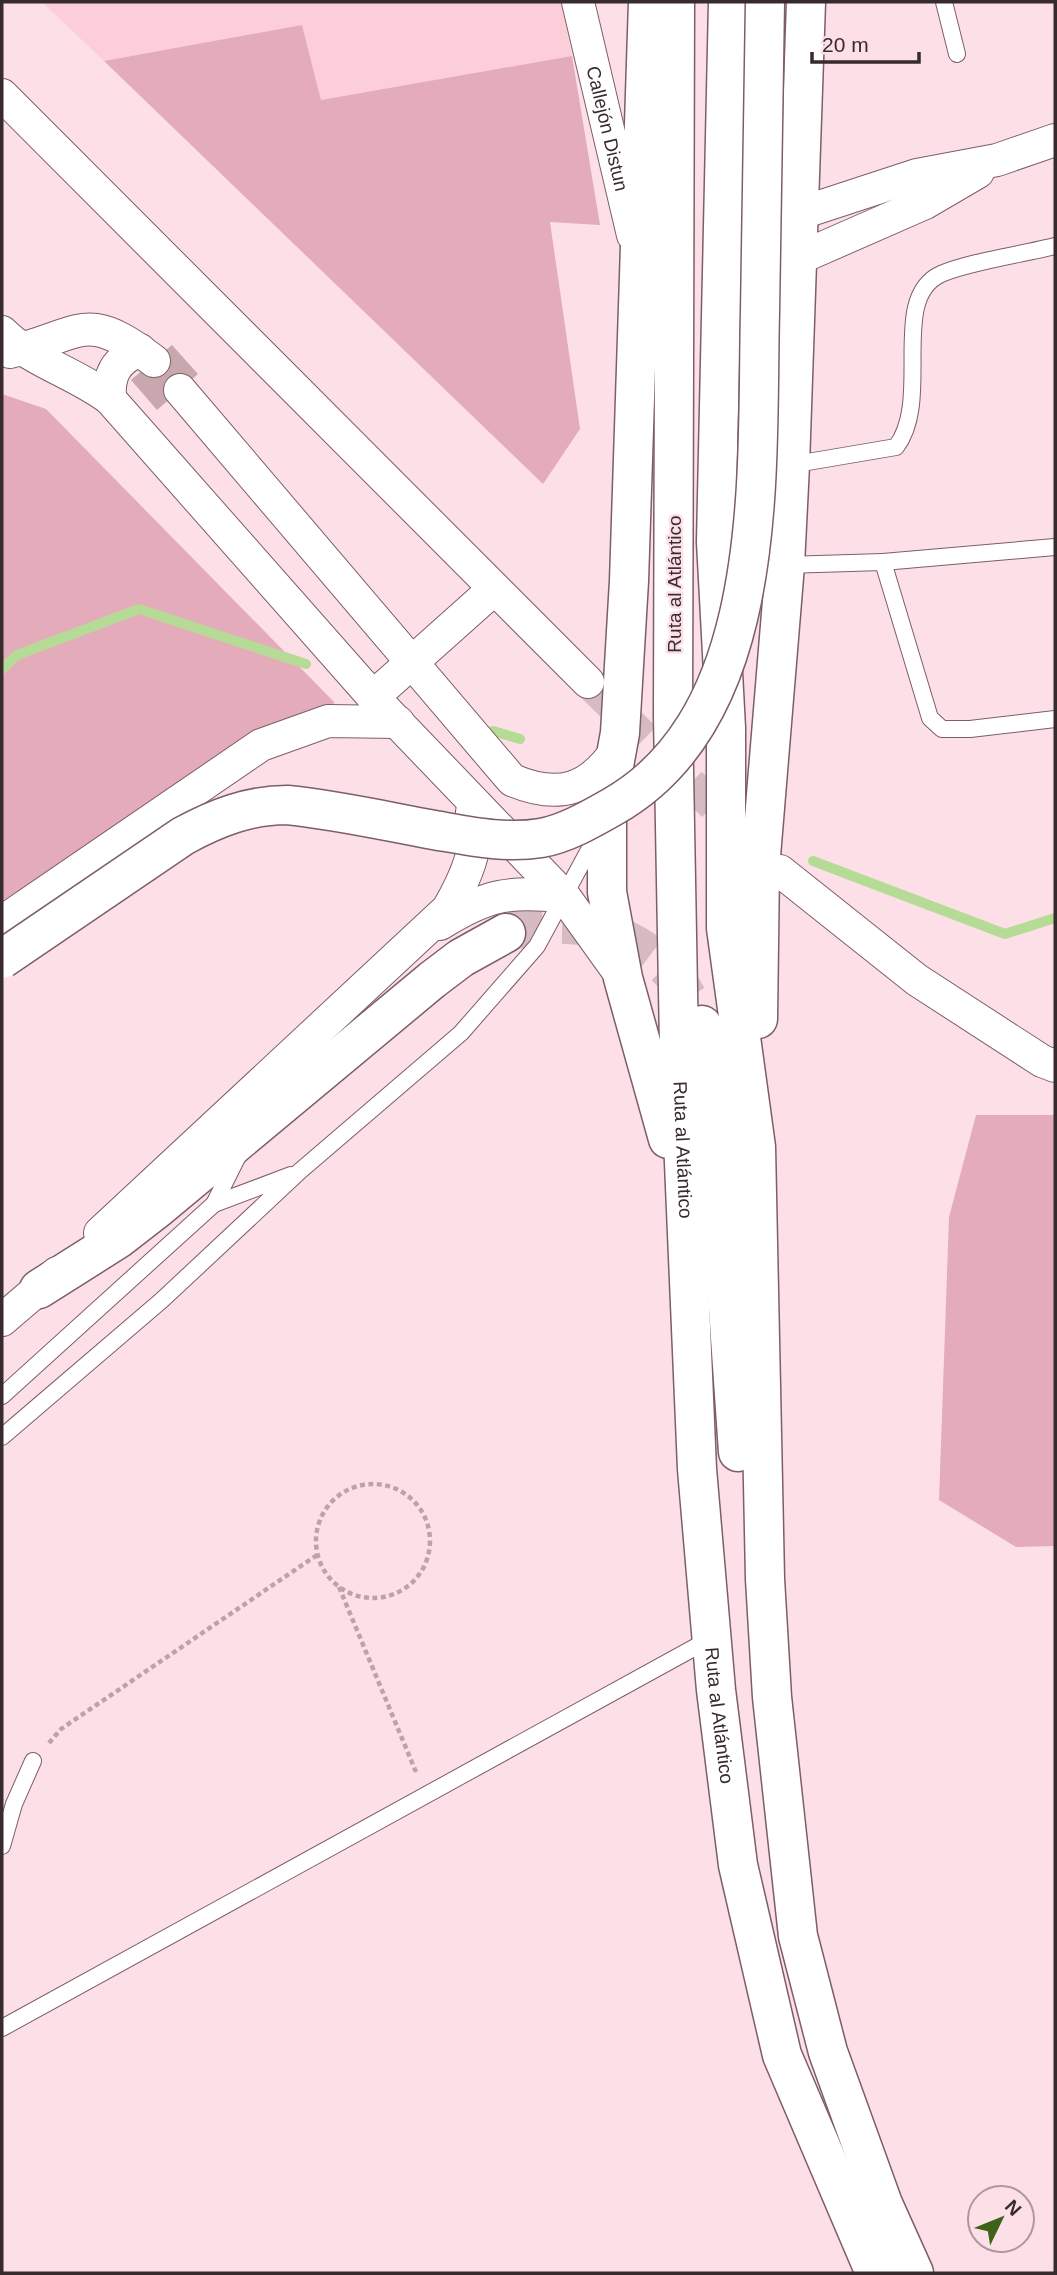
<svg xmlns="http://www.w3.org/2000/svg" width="1057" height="2275" viewBox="0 0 1057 2275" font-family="Arial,sans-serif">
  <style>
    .built { fill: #fbced9 }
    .green { fill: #e4abba }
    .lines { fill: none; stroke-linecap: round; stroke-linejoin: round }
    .stream { stroke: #b5db96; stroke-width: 10 }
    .building { fill: #c9a7af }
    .street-tunnel { stroke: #d6bcc2; stroke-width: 32; stroke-dasharray: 32 16; stroke-linecap: butt }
    .highway-tunnel { stroke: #d6bcc2; stroke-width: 38; stroke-dasharray: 38 19; stroke-linecap: butt }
    .lane-casing { stroke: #7d5e66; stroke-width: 18 }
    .street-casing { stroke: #7d5e66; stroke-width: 34 }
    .highway-casing { stroke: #7d5e66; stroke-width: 41 }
    .path { stroke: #bba4a9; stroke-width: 4.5; stroke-dasharray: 5 3.5; stroke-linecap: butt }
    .lane { stroke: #fff; stroke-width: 16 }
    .street { stroke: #fff; stroke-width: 32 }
    .highway { stroke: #fff; stroke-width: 38 }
    .highway-bridge-casing { stroke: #7d5e66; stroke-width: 41; stroke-linecap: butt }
    .highway-bridge { stroke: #fff; stroke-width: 38 }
    .labels { text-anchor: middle; stroke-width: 5; stroke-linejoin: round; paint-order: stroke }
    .street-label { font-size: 19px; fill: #382b2e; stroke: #fde0e7 }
  </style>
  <rect width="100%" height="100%" fill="#fde0e7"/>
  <!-- built -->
  <polygon class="built" points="42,2 561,2 572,56 321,100 302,25 104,61"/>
  <!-- green -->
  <g class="green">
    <polygon points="302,25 321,100 572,56 600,225 550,222 580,429 543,484 104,61"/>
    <polygon points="2,394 46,409 335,703 262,729 2,901"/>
    <polygon points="976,1115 1055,1115 1055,1546 1016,1547 939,1500 949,1217"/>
  </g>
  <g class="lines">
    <!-- stream -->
    <g class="stream">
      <polyline points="2,669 17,655 139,609 306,664"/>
      <polyline points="493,731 520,739"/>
      <polyline points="813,861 1005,934 1055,918"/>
    </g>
  </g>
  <!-- building -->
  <polygon class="building" points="172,345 198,374 157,410 131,380"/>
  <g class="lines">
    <!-- street-tunnel -->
    <polyline class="street-tunnel" points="588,682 737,829"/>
    <!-- highway-tunnel -->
    <path class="highway-tunnel" d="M506,933C575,911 655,933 690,1001"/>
    <!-- lane casing -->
    <g class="lane-casing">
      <g id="lane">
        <polyline points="944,2 957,54"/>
        <path d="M790,465L896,447C933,399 888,298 941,274C968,262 1024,254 1055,246"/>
        <polyline points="883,562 1055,547"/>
        <polyline points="785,565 883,562 930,718 942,729 970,729 1055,719"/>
        <polyline points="214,1204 238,1156"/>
        <polyline points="2,1396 214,1204 291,1175"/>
        <polyline points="2,1437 162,1300 300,1171 461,1033 537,946 596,837"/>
        <polyline points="2,1846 14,1804 33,1761"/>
        <polyline points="2,2028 710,1639"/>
      </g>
    </g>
    <!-- street casing -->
    <g class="street-casing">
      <g id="street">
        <path id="s1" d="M578,2L633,235"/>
        <polyline points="2,95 588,682"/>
        <polyline points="798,214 917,175 997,160 1055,140"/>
        <polyline points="795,260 925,203 978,172"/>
        <path d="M2,332C32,362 76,373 110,399L373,697L564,896L620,974"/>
        <path d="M10,352C83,334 85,308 154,361"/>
        <path d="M180,390L512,780C559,800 590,790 618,748"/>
        <path d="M110,399C108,374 116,360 140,350"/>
        <polyline points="373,697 494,589"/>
        <polyline points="780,871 917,980 1042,1061 1055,1066"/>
        <polyline points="2,922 261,745 328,721 398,722"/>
        <path d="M440,924C490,893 507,892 564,896"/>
        <path d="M100,1233L448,909C464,881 482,845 472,812"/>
        <polyline points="2,1320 57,1273"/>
      </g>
    </g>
    <!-- highway casing -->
    <g class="highway-casing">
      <g id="highway">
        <polyline points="648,2 629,581 620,733 607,804 607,892 623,978 668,1139"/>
        <path id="s2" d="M675,2L673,716L679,1045L697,1469L716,1690L738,1865L782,2055L875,2273"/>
        <polyline points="728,2 716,542 726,728 726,928 756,1147 765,1579 772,1697 798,1936 828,2052 883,2204 914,2273"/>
        <polyline points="758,1019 760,868 785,565 790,465 806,2"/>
        <path d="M702,1025C724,1104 721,1183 725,1265C729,1327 734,1390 738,1452"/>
        <polyline points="39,1289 118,1239 158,1208 432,980 461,958 506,933"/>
      </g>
    </g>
    <!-- path -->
    <g class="path">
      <circle cx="373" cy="1541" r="57"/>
      <polyline points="339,1587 416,1772"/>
      <polyline points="49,1743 61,1729 317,1555"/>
    </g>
    <!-- lane -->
    <use href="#lane" class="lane"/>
    <!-- street -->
    <use href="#street" class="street"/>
    <!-- highway -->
    <use href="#highway" class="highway"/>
    <!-- highway-bridge casing -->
    <g class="highway-bridge-casing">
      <path id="highway-bridge" d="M2,959L183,836C216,818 249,805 287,805C337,810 385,821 434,830C469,836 505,844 541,838C565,834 591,819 612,807C773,716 756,471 760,312C762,208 764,105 765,2"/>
    </g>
    <!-- highway-bridge -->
    <use href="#highway-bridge" class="highway-bridge"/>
  </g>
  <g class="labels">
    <!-- street labels -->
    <g class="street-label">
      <text dy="7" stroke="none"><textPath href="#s1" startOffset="130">Callejón Distun</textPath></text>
      <text transform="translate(674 584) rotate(-90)" y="7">Ruta al Atlántico</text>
      <text dy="7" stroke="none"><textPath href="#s2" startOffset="1148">Ruta al Atlántico</textPath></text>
      <text dy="7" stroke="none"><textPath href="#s2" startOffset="1715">Ruta al Atlántico</textPath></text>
    </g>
  </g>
  <!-- border -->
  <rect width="1057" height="2275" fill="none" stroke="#382b2e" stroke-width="7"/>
  <!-- north arrow -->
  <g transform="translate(1001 2219) rotate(47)"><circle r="33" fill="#fde0e7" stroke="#ae989d" stroke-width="2"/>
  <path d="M0-5L12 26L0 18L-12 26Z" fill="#3f621a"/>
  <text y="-10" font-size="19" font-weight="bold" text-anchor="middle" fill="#382b2e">N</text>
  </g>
  <!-- scale -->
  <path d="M812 52v10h107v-10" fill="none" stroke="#382b2e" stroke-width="3.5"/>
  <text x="822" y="52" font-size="21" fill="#382b2e" stroke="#fde0e7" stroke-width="5" paint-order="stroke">20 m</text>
</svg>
